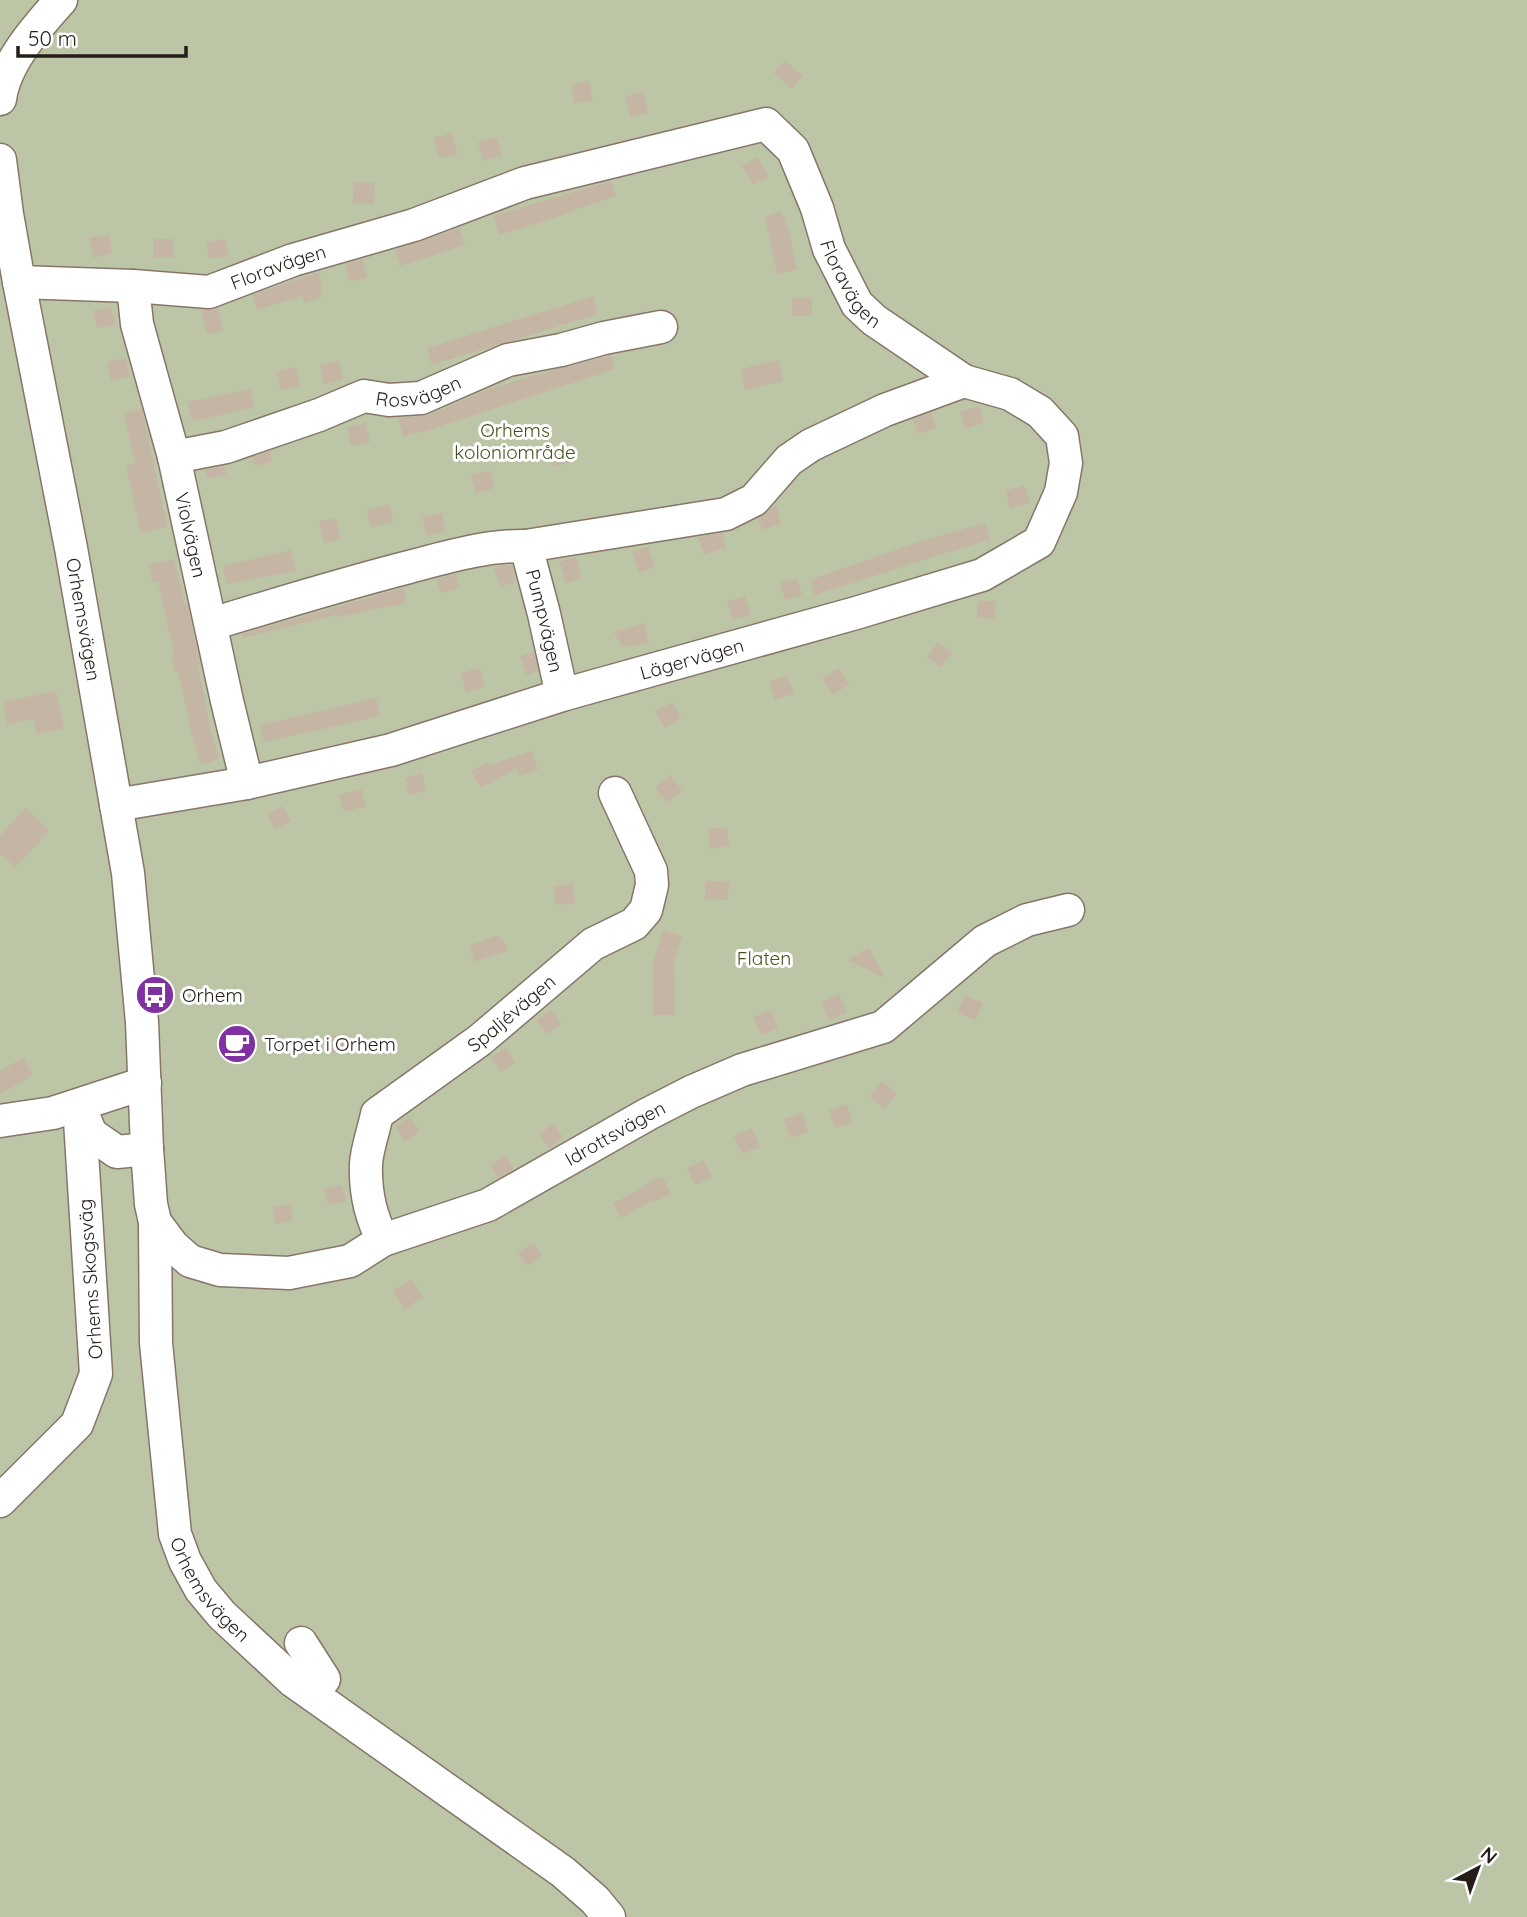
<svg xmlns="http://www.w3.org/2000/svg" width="1527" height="1917" viewBox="0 0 1527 1917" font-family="Quicksand,sans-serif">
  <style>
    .green { fill: #bcc5a6 }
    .building { fill: #c5b5a5 }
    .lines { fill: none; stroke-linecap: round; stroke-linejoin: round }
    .minor-casing { stroke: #88756a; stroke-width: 35 }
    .minor { stroke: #fff; stroke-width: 32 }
    .labels { text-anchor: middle; stroke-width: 6; stroke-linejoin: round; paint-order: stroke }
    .street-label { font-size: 19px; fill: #251d19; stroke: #fff }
    .park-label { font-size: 19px; fill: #47531a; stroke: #fff }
    .poi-label { font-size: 19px; fill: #251d19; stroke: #fff; text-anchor: start }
  </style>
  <rect width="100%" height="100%" fill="#efdacd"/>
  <!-- green -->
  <rect class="green" x="0" y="0" width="1527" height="1917"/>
  <!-- building -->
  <g class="building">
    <polygon points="785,61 803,76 792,89 774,73"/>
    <polygon points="589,81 593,101 574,103 571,85"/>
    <polygon points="644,92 648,113 630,117 625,96"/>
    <polygon points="452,133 457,154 439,158 434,138"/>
    <polygon points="497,137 502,156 483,161 478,142"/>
    <polygon points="758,157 769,176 753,185 742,166"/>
    <polygon points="611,181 616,196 566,213 566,214 499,235 493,216"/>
    <polygon points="354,182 375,183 374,204 353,203"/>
    <polygon points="781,211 790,234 797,270 777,274 765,217"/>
    <polygon points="459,228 465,245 400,266 395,250"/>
    <polygon points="108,234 112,253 93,258 89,238"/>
    <rect x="153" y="239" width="21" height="19"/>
    <polygon points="225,239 229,256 209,259 206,242"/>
    <polygon points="362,259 367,277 350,282 345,264"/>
    <polygon points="319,272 323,289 320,290 322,297 304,303 302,296 257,310 252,295"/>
    <polygon points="593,296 598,314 432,365 427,348"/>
    <rect x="792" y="298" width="20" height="18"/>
    <polygon points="111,307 116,325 97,328 93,311"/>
    <polygon points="218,308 223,330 207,334 201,310"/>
    <polygon points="611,355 615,369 422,432 403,436 398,418 428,415 490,389 550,371"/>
    <polygon points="126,358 130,377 111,381 107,362"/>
    <polygon points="779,360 783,381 745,390 741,369"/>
    <polygon points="339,361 343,380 324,384 320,365"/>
    <polygon points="296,367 300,386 281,390 276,371"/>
    <polygon points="250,389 254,408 192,421 188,402"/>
    <polygon points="979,406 984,423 965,429 960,412"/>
    <polygon points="142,409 167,527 141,533 126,466 135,464 124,413"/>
    <polygon points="931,413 936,428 918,434 913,419"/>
    <polygon points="366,423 370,442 351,446 347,427"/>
    <polygon points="568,443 574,461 554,467 549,449"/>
    <polygon points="270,451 272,462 254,466 253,457"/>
    <polygon points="224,466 226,475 207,479 205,470"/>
    <polygon points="490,470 495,488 476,493 471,475"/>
    <polygon points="1024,485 1030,503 1010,508 1005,491"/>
    <polygon points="389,505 393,522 371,527 367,510"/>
    <polygon points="776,506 781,524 762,530 759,518"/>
    <polygon points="442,513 446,531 427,536 422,517"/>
    <polygon points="336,518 341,539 324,543 319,522"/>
    <polygon points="985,523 990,540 939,555 815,595 810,580 921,541"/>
    <polygon points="722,533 726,548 704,554 698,537"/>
    <polygon points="648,547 655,567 639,572 632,552"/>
    <polygon points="291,550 296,571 227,584 223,566"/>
    <polygon points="576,557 582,578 566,583 559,562"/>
    <polygon points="174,559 185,605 187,604 201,667 198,667 211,732 219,759 201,765 193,739 178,671 175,672 171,655 174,654 158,581 152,582 149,565"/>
    <polygon points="502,565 512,565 516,581 500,587 494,568"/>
    <polygon points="456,574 460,588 441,593 437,579"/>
    <polygon points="797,578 802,595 785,600 780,583"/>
    <polygon points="403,588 406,603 338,617 337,615 243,638 242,634"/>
    <polygon points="745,596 751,615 732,620 727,602"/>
    <polygon points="978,601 996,601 995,619 977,618"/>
    <polygon points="644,623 649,642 630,647 630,645 622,647 614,632"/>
    <polygon points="938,642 952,653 941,667 927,657"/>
    <polygon points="534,652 538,671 526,675 520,656"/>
    <polygon points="480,668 485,687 466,692 461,673"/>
    <polygon points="838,668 849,684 833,695 822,679"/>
    <polygon points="787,675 794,693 775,700 769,682"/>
    <polygon points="56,691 64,728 37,734 34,719 7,724 3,702"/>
    <polygon points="376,698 380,716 264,742 260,725"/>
    <polygon points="673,702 681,719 664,728 655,711"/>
    <polygon points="532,751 538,770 519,776 517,768 481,788 471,771 489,762 490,765"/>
    <polygon points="422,773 426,791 409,795 405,778"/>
    <polygon points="670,775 682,790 667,803 655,788"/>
    <polygon points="361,789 366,806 344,812 339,795"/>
    <polygon points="283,806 291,821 275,829 267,814"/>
    <polygon points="25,808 49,831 15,867 0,854 0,836"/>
    <polygon points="727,827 729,846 710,849 708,829"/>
    <polygon points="706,881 729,882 728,900 705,899"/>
    <polygon points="573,884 575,903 556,905 554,886"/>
    <polygon points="663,930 682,936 674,962 675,1015 653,1015 653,964"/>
    <polygon points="498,935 509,950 475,962 469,946"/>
    <polygon points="869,948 885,978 847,960"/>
    <polygon points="839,994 847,1012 829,1020 821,1002"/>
    <polygon points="965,995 983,1003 975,1020 957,1012"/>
    <polygon points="551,1010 561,1024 546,1034 536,1020"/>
    <polygon points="771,1010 778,1028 761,1035 753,1017"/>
    <polygon points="250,1027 251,1060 225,1061 223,1028"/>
    <polygon points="347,1033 351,1049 333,1053 329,1037"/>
    <polygon points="506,1048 516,1062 501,1072 491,1058"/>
    <polygon points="23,1058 33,1075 0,1094 0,1071"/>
    <polygon points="882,1081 897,1094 885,1109 870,1096"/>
    <polygon points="847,1104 853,1123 835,1128 829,1110"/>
    <polygon points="802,1113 808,1132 790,1138 784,1119"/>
    <polygon points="410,1117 420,1132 404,1141 395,1127"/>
    <polygon points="554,1124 563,1137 549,1148 539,1134"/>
    <polygon points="752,1128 760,1147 742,1154 734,1136"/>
    <polygon points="506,1156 514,1169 498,1178 490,1165"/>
    <polygon points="704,1160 712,1177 695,1185 687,1168"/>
    <polygon points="662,1176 671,1193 654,1202 653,1200 621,1218 613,1204"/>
    <polygon points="342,1185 346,1201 328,1205 324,1189"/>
    <polygon points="291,1204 293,1221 275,1224 273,1207"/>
    <polygon points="534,1243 542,1257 527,1266 518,1252"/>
    <polygon points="411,1279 423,1297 405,1309 393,1291"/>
  </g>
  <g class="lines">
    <!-- minor casing -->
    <g class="minor-casing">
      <g id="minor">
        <path d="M0,99C5,62 37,27 61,0"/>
        <path id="s1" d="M0,160L7,214L19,282L71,548L128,873L142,1022L147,1149L151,1204L155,1222L156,1343L175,1534L185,1561L201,1590L222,1615L293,1681L563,1872L595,1900L609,1917"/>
        <path id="s2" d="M19,282L133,286L209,292L293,260L414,225L525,183L766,124L793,150L817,208L829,249L857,304L874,320L964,381L885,410L811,445L789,460L754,500L726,514L526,546C487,545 447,557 409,567C343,584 277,604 212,624"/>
        <path id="s3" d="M133,286L137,324L174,457L227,701L247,783"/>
        <path id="s4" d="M174,457L226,447L319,415L364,396L389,400L421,398L508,360L561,350L604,338L661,327"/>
        <path id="s5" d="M526,546L544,614L562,695"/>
        <path id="s6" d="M116,805L247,783L391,750L562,695L856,613L982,575L1039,542L1061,492L1066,463L1062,436L1040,412L1010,394L964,381"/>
        <polyline points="81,1110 91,1134 117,1152 147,1149"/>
        <polyline points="0,1121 53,1113 145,1083"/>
        <path id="s7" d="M155,1222L173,1246L190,1261L220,1270L289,1273L350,1261L383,1240L488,1205L648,1114L691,1092L742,1070L883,1027L985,941L1027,920L1068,910"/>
        <path id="s8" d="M383,1240C370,1216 365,1191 366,1164C367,1148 374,1130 377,1114L480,1040L593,944L634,924L646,910L652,885L651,871L615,793"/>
        <polyline points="0,1501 77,1424 96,1374 79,1105"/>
        <polyline points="301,1643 324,1679 312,1694"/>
      </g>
    </g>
    <!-- minor -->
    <use href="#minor" class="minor"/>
  </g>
  <!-- icons -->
  <defs>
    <g id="bus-disc" transform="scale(2.0125)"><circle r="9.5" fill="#8031a1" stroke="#fff"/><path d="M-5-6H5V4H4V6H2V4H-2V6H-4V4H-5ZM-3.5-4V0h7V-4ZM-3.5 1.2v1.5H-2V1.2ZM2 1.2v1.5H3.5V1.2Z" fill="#fff"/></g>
    <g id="cafe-disc" transform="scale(2.0125)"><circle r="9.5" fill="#8031a1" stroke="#fff"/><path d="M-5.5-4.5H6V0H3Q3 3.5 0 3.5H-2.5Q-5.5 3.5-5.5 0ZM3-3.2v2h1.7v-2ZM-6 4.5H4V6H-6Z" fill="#fff"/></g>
  </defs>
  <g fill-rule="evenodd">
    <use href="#bus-disc" x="155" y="995"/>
    <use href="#cafe-disc" x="237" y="1044"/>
  </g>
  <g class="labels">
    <!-- street labels -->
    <g class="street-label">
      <text dy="7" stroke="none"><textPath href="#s2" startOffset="264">Floravägen</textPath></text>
      <text dy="7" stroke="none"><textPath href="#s2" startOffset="957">Floravägen</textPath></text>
      <text dy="7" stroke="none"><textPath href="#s4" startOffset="256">Rosvägen</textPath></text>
      <text dy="7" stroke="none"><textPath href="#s3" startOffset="256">Violvägen</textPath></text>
      <text dy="7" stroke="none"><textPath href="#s1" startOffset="467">Orhemsvägen</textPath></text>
      <text dy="7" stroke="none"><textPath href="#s5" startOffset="77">Pumpvägen</textPath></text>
      <text dy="7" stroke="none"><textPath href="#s6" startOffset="595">Lägervägen</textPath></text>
      <text dy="7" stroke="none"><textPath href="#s8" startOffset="298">Spaljévägen</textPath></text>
      <text dy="7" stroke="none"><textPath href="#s7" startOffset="511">Idrottsvägen</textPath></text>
      <text transform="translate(90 1279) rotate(-94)" y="7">Orhems Skogsväg</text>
      <text dy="7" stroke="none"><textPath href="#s1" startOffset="1454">Orhemsvägen</textPath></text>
    </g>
    <!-- park labels -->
    <g class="park-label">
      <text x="515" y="437">Orhems<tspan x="515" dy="22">koloniområde</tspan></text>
      <text x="764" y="965">Flaten</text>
    </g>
    <!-- poi labels -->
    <g class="poi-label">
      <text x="182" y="1002">Orhem</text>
      <text x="264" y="1051">Torpet i Orhem</text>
    </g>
  </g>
  <!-- north arrow -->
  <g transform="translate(1478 1868) rotate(41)" stroke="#ffffff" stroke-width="5" paint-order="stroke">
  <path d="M0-5L12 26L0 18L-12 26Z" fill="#251d19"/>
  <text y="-10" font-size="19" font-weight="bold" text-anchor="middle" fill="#251d19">N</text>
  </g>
  <!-- scale -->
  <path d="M18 46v10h168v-10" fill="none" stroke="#251d19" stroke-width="3.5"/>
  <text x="28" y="46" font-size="21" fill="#251d19" stroke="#ffffff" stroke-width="5" paint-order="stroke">50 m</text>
</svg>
